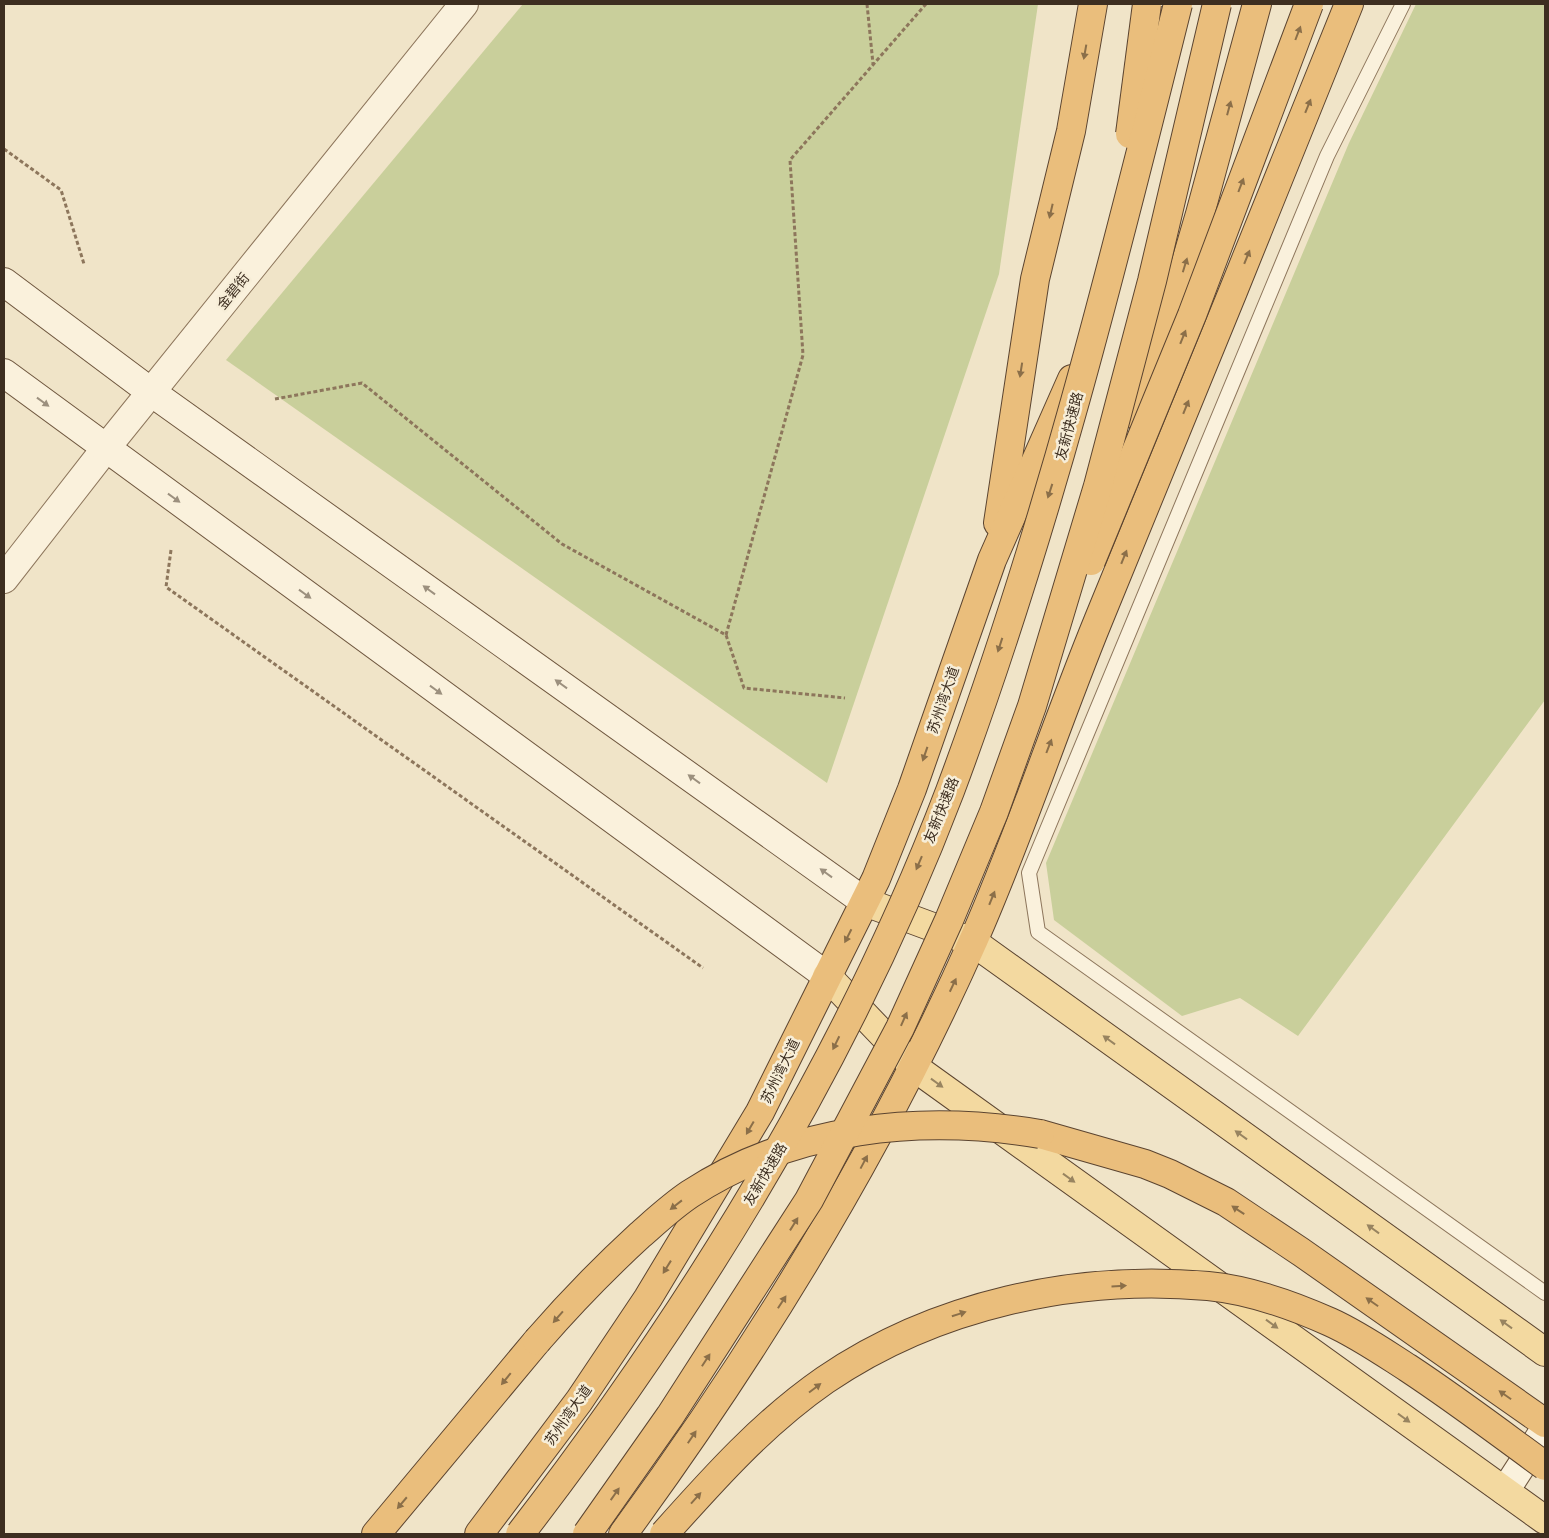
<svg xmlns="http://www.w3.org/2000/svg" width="1549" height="1538" viewBox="0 0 1549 1538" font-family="'Times New Roman','Noto Sans SC',serif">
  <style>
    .green { fill: #c9cf9b }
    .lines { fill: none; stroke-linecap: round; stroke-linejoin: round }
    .service-casing { stroke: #8d765c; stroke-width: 16 }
    .tertiary-casing { stroke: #8d765c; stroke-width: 30 }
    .secondary-casing { stroke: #6f573f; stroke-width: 30 }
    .primary-casing { stroke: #5b4430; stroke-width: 30 }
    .trunk-casing { stroke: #5b4430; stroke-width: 30 }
    .path { stroke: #8d765c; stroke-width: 3; stroke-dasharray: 4 2.5; stroke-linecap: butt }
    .service { stroke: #faf1dc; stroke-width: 14 }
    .tertiary { stroke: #faf1dc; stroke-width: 28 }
    .secondary { stroke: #faf1dc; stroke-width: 28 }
    .primary { stroke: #f3d9a0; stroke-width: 28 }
    .trunk { stroke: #eabe7c; stroke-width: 28 }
    .trunk-bridge-casing { stroke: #5b4430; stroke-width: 30; stroke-linecap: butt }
    .trunk-bridge { stroke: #eabe7c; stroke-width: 28 }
    .oneway { fill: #8b6f49 }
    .oneway2 { fill: #9c907e }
    .oneway3 { fill: #988460 }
    .labels { text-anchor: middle; stroke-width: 5; stroke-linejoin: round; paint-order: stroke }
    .street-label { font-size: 14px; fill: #3d2e20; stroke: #f7eed8 }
  </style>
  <rect width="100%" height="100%" fill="#f0e4c8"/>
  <!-- green -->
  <g class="green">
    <polygon points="523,4 1038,4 999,274 827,783 226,360"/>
    <polygon points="1416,4 1545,4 1545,700 1298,1036 1240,998 1182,1016 1054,920 1046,863 1349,143"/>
  </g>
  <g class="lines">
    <!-- service casing -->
    <g class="service-casing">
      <polyline id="service" points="1403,4 1327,156 1029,873 1038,932 1545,1293"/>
    </g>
    <!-- tertiary casing -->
    <g class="tertiary-casing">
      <polyline id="tertiary" points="4,579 106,448 464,4"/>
    </g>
    <!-- secondary casing -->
    <g class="secondary-casing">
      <g id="secondary">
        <polyline points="4,282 151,392 865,902"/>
        <polyline points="4,373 827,976"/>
        <polyline points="1505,1491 1545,1429"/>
      </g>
    </g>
    <!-- primary casing -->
    <g class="primary-casing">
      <g id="primary">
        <polyline points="865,902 973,942 1545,1352"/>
        <polyline points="827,976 914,1067 1545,1520"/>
      </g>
    </g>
    <!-- trunk casing -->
    <g class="trunk-casing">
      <g id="trunk">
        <polyline points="1140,418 1200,214 1257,4"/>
        <polyline points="998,523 1035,279 1071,131 1093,4"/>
        <polyline points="1040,1134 1145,1164 1170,1174 1226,1202 1301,1252 1545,1423"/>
        <polyline points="376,1534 537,1341"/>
        <polyline points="479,1534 579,1401 648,1298 760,1112 876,879 912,789 992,560 1072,379"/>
        <path d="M623,1534C760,1347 880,1151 974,939C1020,835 1055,726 1098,621C1182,416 1267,210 1349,4"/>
      </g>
    </g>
    <!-- path -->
    <g class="path">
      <polyline points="867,4 873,64"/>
      <polyline points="4,149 61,190 84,264"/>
      <polyline points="275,399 362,383 562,544 726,635 744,688 845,698"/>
      <polyline points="171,550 166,587 703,968"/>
      <polyline points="726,635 803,355 790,160 926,4"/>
    </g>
    <!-- service -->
    <use href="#service" class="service"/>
    <!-- tertiary -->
    <use href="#tertiary" class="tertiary"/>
    <!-- secondary -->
    <use href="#secondary" class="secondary"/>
    <!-- primary -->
    <use href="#primary" class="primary"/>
    <!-- trunk -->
    <use href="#trunk" class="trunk"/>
    <!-- trunk-bridge casing -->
    <g class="trunk-bridge-casing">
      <g id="trunk-bridge">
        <polyline points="1130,134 1147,4"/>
        <polyline points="1091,561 1192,315 1309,4"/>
        <path d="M537,1341C570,1303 603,1269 640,1235C656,1221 672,1206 690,1194C792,1127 921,1114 1040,1134"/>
        <path d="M520,1534C695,1307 848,1059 950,791C1046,534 1112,269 1178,4"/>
        <polyline points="587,1534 670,1416 809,1200 900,1028 949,920 994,812 1032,706 1098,486 1152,281 1217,4"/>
        <path d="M664,1534C714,1478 763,1423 825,1380C935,1305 1076,1274 1208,1286C1250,1290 1292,1305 1330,1322C1357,1334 1383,1352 1408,1368C1455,1399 1500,1433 1545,1466"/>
      </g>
    </g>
    <!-- trunk-bridge -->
    <use href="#trunk-bridge" class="trunk-bridge"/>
  </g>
  <!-- one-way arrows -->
  <defs><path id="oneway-solid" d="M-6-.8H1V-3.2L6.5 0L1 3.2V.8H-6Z" transform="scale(1.25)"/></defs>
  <g class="oneway">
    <use href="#oneway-solid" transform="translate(1298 33) rotate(-69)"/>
    <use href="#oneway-solid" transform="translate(1085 52) rotate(100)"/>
    <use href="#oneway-solid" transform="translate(1308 106) rotate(-68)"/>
    <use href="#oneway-solid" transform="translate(1229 108) rotate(-75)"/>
    <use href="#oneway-solid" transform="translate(1241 185) rotate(-69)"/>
    <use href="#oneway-solid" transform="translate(1051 211) rotate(103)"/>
    <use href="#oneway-solid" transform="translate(1247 257) rotate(-68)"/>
    <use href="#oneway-solid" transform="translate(1185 265) rotate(-73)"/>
    <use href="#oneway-solid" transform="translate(1183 337) rotate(-68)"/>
    <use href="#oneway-solid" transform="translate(1021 370) rotate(99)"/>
    <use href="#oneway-solid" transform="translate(1186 407) rotate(-68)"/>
    <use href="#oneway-solid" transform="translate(1050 491) rotate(108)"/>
    <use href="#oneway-solid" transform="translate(1124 557) rotate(-68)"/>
    <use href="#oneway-solid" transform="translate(1000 645) rotate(108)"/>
    <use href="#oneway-solid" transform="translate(1049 746) rotate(-69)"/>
    <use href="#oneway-solid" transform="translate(925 754) rotate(109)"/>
    <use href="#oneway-solid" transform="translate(919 863) rotate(113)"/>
    <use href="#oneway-solid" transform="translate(992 898) rotate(-68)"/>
    <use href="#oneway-solid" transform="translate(848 936) rotate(117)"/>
    <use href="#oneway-solid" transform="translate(953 985) rotate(-65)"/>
    <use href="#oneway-solid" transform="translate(904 1019) rotate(-66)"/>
    <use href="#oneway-solid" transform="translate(836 1043) rotate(116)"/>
    <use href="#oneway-solid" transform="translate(750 1128) rotate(120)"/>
    <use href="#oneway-solid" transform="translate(864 1162) rotate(-62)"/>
    <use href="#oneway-solid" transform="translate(676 1205) rotate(142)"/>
    <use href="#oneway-solid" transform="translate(1238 1210) rotate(-147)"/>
    <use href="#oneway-solid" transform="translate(794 1224) rotate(-58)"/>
    <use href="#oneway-solid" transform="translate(667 1267) rotate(122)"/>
    <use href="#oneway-solid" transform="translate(1119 1286) rotate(-3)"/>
    <use href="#oneway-solid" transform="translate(782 1302) rotate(-57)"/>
    <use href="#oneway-solid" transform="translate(1372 1302) rotate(-145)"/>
    <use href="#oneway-solid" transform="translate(959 1314) rotate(-18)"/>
    <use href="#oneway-solid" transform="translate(558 1317) rotate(131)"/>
    <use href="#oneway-solid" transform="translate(706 1360) rotate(-57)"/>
    <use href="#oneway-solid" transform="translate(506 1379) rotate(129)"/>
    <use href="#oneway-solid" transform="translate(815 1388) rotate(-37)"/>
    <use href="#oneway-solid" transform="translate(1505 1395) rotate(-145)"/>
    <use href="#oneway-solid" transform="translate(692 1437) rotate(-56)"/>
    <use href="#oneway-solid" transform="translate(615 1494) rotate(-55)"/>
    <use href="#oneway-solid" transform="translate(696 1498) rotate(-48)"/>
    <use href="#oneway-solid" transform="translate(402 1503) rotate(130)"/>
  </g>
  <g class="oneway2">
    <use href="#oneway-solid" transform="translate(43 402) rotate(36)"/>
    <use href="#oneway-solid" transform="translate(174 498) rotate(36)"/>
    <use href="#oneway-solid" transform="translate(429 590) rotate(-144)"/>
    <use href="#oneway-solid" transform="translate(305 594) rotate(36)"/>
    <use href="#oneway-solid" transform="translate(561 684) rotate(-144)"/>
    <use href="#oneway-solid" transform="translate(436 690) rotate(36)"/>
    <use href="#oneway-solid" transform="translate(694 779) rotate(-144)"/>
    <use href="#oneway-solid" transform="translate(826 873) rotate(-144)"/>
  </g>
  <g class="oneway3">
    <use href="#oneway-solid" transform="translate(1109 1040) rotate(-144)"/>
    <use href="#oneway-solid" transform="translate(937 1083) rotate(36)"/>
    <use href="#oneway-solid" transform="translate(1241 1135) rotate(-144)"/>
    <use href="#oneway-solid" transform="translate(1069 1178) rotate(36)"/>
    <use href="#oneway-solid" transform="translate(1373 1229) rotate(-144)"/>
    <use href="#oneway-solid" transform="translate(1272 1324) rotate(36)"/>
    <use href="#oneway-solid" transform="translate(1506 1324) rotate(-144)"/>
    <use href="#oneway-solid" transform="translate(1404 1418) rotate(36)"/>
  </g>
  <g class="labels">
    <!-- street labels -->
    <g class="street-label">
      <text transform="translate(233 291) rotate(-51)" y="5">金碧街</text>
      <text transform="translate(1069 426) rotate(-75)" y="5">友新快速路</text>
      <text transform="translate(943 700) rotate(-71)" y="5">苏州湾大道</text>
      <text transform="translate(941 810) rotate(-68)" y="5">友新快速路</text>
      <text transform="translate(780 1071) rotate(-64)" y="5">苏州湾大道</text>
      <text transform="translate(765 1174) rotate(-59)" y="5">友新快速路</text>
      <text transform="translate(568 1415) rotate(-55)" y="5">苏州湾大道</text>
    </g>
  </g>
  <!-- border -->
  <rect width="1549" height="1538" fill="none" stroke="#3d2e20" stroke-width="10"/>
</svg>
